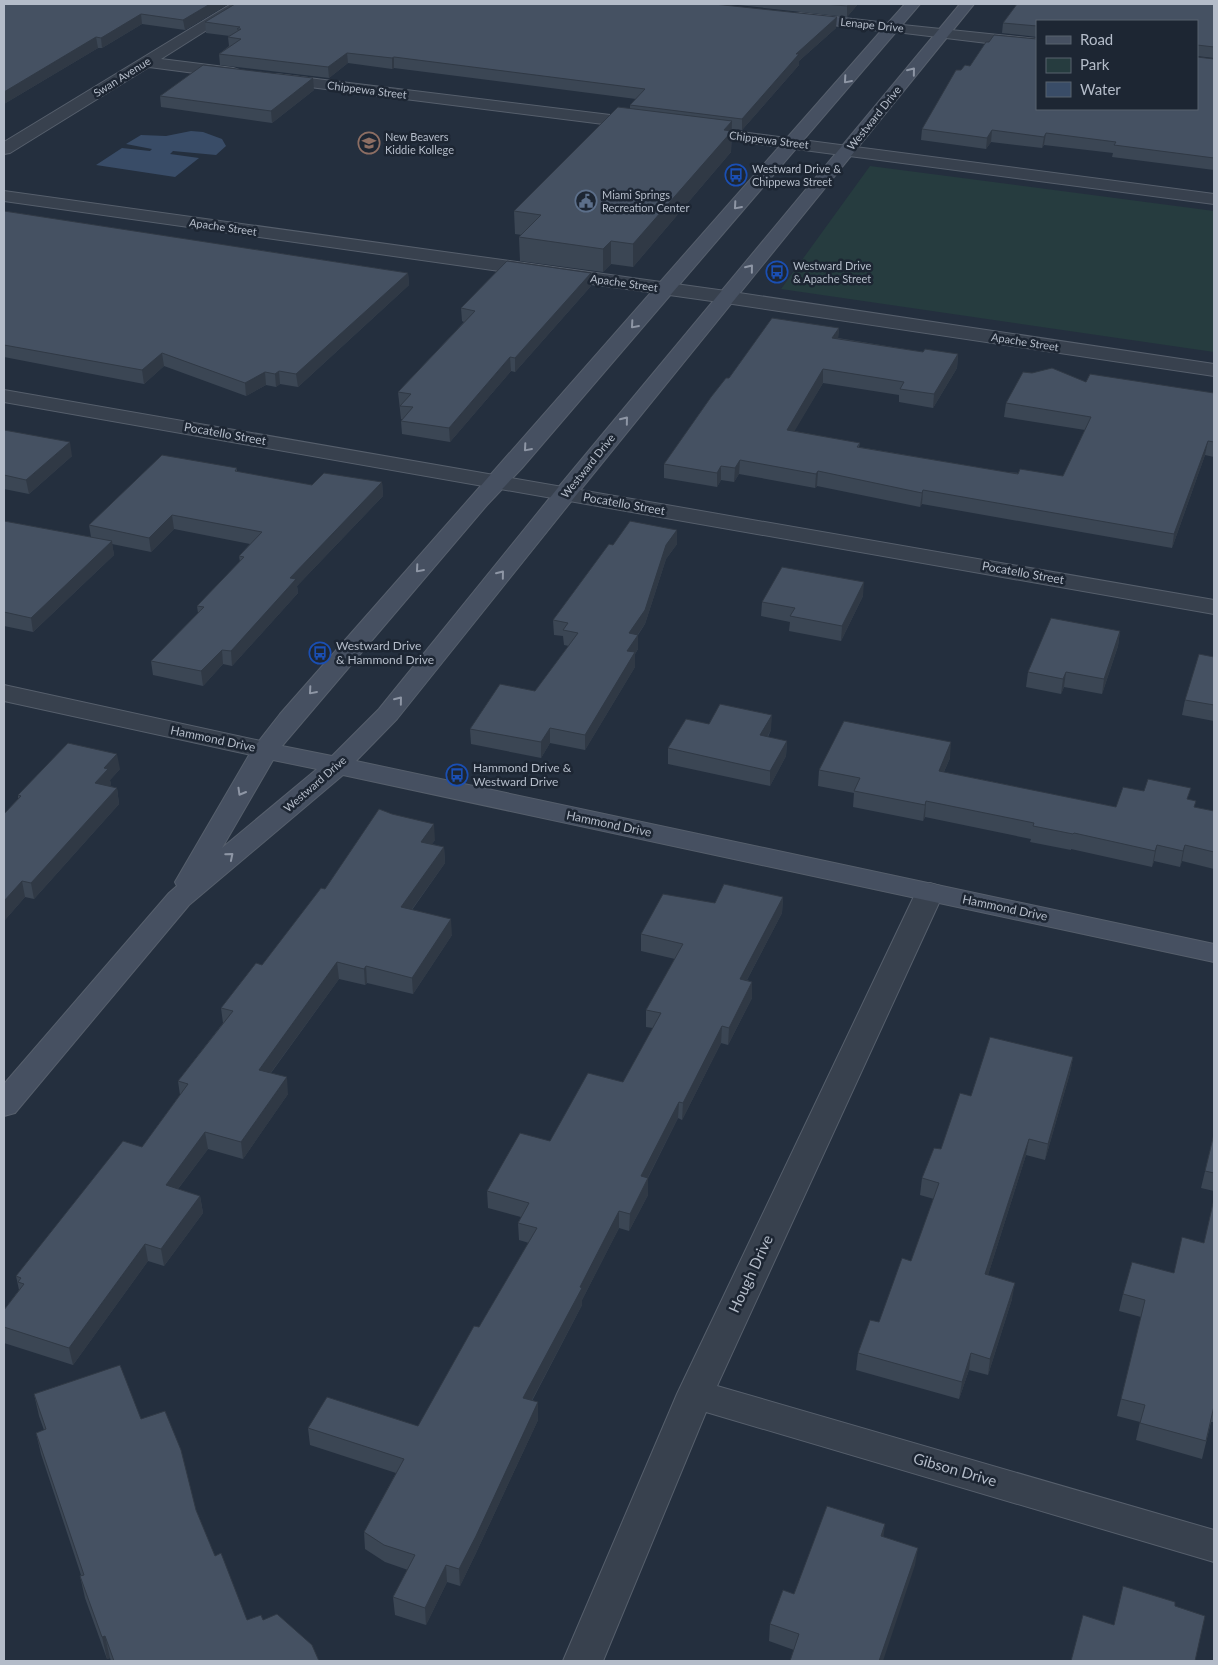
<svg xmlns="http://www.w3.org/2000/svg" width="1218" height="1665" viewBox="0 0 1218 1665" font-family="Lato,sans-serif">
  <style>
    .green { fill: #263c3f }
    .water { fill: #394c67 }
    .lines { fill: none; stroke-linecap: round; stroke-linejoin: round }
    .street-casing { stroke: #565f6c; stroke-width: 2 }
    .secondary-casing { stroke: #565f6c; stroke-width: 2 }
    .street { fill: #38414e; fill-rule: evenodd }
    .secondary { fill: #465061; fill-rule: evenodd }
    .wall { fill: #3b4654 }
    .shaded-wall { fill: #303945 }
    .building { fill: #455162; stroke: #303945 }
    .oneway { stroke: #8e96a5 }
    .labels { text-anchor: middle; stroke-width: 5; stroke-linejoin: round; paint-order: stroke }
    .far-street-label { font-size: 11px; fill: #b4bcc9; stroke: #1d2633 }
    .far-poi-label { font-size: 11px; fill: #b4bcc9; stroke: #1d2633; text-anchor: start }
    .street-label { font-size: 12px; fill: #b4bcc9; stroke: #1d2633 }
    .poi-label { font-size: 12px; fill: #b4bcc9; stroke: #1d2633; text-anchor: start }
    .near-street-label { font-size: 15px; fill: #b4bcc9; stroke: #1d2633 }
  </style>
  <rect width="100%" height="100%" fill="#242f3e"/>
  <!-- green -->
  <polygon class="green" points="870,166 1214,211 1214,352 781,289"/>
  <!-- water -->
  <polygon class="water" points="191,131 203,132 222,139 226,146 216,155 173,151 170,154 199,158 175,177 96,165 122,148 150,151 152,149 126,144 141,135 166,136"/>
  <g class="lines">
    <!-- street casing -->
    <g class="street-casing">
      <g id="street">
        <polygon points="231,4 248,4 161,59 233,68 239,70 241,73 239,76 233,78 149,67 10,153 4,154 4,142"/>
        <polygon points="893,24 1037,39 1037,49 888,31 886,28 888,25"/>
        <polygon points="276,74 643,119 649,121 651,124 649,127 643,129 270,82 268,79 270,76"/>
        <polygon points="695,126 1214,194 1214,204 689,135 687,131 689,127"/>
        <polygon points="4,191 726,291 1214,364 1214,376 726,303 4,201"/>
        <polygon points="4,390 1214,600 1214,614 4,402"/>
        <polygon points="4,685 265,742 274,744 278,750 274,756 265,758 4,701"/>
        <polygon points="930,883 940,886 944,892 717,1386 1214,1530 1214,1562 706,1412 603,1661 563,1661 677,1394 916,892 920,886"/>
      </g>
    </g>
    <!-- secondary casing -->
    <g class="secondary-casing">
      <path id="secondary" d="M905,4H920L522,468L487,505L282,746L332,756L379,709L557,489L960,4H974L573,499L397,719L356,761L1214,944V962L343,775L189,905L15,1113L4,1116V1084L169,893L177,886L175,882L252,750L280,714L881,31L800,21L795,20L793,17L795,14L800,13L888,23ZM273,760L317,769L222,848Z"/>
    </g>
    <!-- street -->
    <use href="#street" class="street"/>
    <!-- secondary -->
    <use href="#secondary" class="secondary"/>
  </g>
  <!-- wall -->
  <g class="wall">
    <polygon points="4,4 228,4 185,30 142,24 102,48 98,48 4,104"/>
    <polygon points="729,4 858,4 847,17"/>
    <polygon points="1214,4 1214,58 1197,56 1197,57 1214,59 1214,170 1112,157 1113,153 1044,145 1042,148 991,142 986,149 921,140 922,129 1197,109 1037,21 1037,37 1002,33 1003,23"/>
    <polygon points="205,22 836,28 799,61 799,65 742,130 732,129 731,152 633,267 611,264 603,272 520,261 519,237 522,235 515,234 514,211 630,108 630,105 636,99 394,68 392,69 348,63 329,78 220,65 219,54 229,46 228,37 230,36 206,33"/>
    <polygon points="314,90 272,123 161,107 160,96"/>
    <polygon points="4,211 408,273 409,285 298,387 280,384 276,387 266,385 246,396 164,366 144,384 4,357"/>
    <polygon points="591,286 515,372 511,371 450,442 402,434 401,421 402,419 401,419 398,392 464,322 462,321 461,308"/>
    <polygon points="839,328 838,338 923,352 958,354 957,368 933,408 899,402 899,395 823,383 794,431 860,443 859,447 1006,472 1063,476 1085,430 1004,417 1006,403 1086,382 1214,393 1214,457 1205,455 1172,548 922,504 920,507 817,486 815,488 739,474 734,482 721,480 717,487 664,478 664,464"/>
    <polygon points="4,430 72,456 29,494 4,489"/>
    <polygon points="237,468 237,472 312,485 382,482 383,496 297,586 298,593 232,666 223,664 203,686 153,675 151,661 198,613 197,606 240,562 239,556 250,544 174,529 151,552 112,544 114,555 33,632 4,626 4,521 91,537 89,525"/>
    <polygon points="677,544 666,559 645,624 638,635 638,649 635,654 635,667 585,750 550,743 541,758 471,744 470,729 535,691 569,646 564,645 563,636 554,635 553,620 613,545"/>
    <polygon points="863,596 841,641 789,631 790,622 761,616 762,602"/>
    <polygon points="1120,631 1118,646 1102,694 1064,687 1061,694 1026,687 1028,672"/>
    <polygon points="1214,657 1214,721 1182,715 1185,700"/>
    <polygon points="709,724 771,730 768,737 787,741 786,756 770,786 668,764 668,748"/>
    <polygon points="950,758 944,772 1116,807 1144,791 1196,801 1194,807 1214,811 1214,869 1182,861 1180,867 1154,861 1152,867 1071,849 1071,850 1030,842 1031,839 925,817 923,821 853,807 854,793 818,786 819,770"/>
    <polygon points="120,769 110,780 111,785 109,786 117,788 119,804 34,899 25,897 4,921 4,814 18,799 18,795"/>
    <polygon points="435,840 432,844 444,847 445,863 412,910 452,935 413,994 367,983 365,985 339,979 271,1073 288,1094 243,1159 208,1149 178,1189 200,1196 203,1213 164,1266 148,1261 73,1365 4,1343 4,1310 19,1290 16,1276 142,1147 180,1095 178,1081 223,1023 221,1008 262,965 325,889"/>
    <polygon points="783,897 782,913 747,980 752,982 752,998 728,1045 721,1043 682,1120 678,1118 648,1178 648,1195 629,1231 619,1228 582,1300 582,1305 532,1401 538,1420 476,1553 460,1586 447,1582 426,1625 395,1615 393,1597 408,1570 385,1562 365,1549 364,1532 396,1473 310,1445 308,1428 418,1426 479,1327 529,1243 519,1240 518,1223 521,1217 488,1208 487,1191 550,1141 623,1082 653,1028 646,1027 646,1010 675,959 641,951 641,934 715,903"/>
    <polygon points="1073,1057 1070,1073 1045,1160 1026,1155 988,1275 1012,1299 988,1375 969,1370 959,1399 856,1370 858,1353 879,1322 911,1261 934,1199 920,1195 922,1178 941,1149 971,1096"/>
    <polygon points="1214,1134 1214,1191 1201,1188"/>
    <polygon points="1214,1199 1214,1422 1211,1422 1202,1459 1136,1440 1140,1422 1117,1416 1121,1399 1141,1317 1119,1311 1123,1294 1174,1273 1204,1243"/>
    <polygon points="34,1394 141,1419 196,1510 215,1556 247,1620 263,1620 319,1661 111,1661 110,1658 107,1659 85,1598 80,1576 81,1575 41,1454 36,1433 44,1430 39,1416"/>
    <polygon points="884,1537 915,1565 794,1650 769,1641 770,1624 794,1594"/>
  </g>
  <!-- shaded-wall -->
  <g class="shaded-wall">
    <polygon points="210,4 228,4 185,30 183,20"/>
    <polygon points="850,4 858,4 847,17 847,6"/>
    <polygon points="141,14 142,24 102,48 101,38"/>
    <polygon points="837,17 836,28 799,61 799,65 742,130 742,119 796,54"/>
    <polygon points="96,37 98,48 4,104 4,92"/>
    <polygon points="347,53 348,63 329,78 328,67"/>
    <polygon points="394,57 394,68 392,69 392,58"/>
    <polygon points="313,78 314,90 272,123 271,111"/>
    <polygon points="732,121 731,152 633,267 633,244 724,130"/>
    <polygon points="992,130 991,142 986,149 987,138"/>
    <polygon points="1046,133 1044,145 1042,148 1044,137"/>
    <polygon points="611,241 611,264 603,272 603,249"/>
    <polygon points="408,273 409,285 298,387 296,374"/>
    <polygon points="591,273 591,286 515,372 515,358"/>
    <polygon points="839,328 838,341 832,338"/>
    <polygon points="162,353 164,366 144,384 142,370"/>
    <polygon points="958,354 957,368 933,408 934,394"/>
    <polygon points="510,357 511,371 450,442 449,428"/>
    <polygon points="823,369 823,383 787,444 787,430"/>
    <polygon points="279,371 280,384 276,387 275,374"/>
    <polygon points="265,372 266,385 246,396 245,383"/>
    <polygon points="1208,441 1205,455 1172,548 1174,534"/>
    <polygon points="70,442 72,456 29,494 26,480"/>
    <polygon points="740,460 739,474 734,482 735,468"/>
    <polygon points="721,466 721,480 717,487 717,473"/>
    <polygon points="818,471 817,486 815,488 816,474"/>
    <polygon points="382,482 383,496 297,586 298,593 232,666 231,651 290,578"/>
    <polygon points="923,490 922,504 920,507 922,493"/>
    <polygon points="172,515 174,529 151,552 149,538"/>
    <polygon points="677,530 677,544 666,559 645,624 629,647 629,633 666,545"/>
    <polygon points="112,541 114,555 33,632 31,618"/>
    <polygon points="864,582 863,596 841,641 842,626"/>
    <polygon points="1120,631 1118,646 1102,694 1104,679"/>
    <polygon points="638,635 638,649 635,654 635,667 585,750 585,735 627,651"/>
    <polygon points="222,650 223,664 203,686 201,671"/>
    <polygon points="1066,672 1064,687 1061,694 1063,679"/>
    <polygon points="772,715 771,730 759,751 760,735"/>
    <polygon points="550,728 550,743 541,758 541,742"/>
    <polygon points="787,741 786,756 770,786 770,771"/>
    <polygon points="951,742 950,758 937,787 939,771"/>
    <polygon points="117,754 120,769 110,780 111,785 98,799 95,783 104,768"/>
    <polygon points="117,788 119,804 34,899 31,883"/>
    <polygon points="926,801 925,817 923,821 925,805"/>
    <polygon points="434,824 435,840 422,858 421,842"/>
    <polygon points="1157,845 1154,861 1152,867 1155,851"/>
    <polygon points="1185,845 1182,861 1180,867 1183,851"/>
    <polygon points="444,847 445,863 402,923 401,907"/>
    <polygon points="22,881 25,897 4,921 4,901"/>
    <polygon points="783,897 782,913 739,995 740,979"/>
    <polygon points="451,919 452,935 413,994 412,978"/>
    <polygon points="337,962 339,979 261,1086 259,1070"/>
    <polygon points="366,966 367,983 365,985 364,969"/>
    <polygon points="752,982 752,998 728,1045 729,1028"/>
    <polygon points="722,1026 721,1043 682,1120 683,1103"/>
    <polygon points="1073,1057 1070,1073 1045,1160 1048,1144"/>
    <polygon points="287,1077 288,1094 243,1159 241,1142"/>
    <polygon points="679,1102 678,1118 640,1193 641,1176"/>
    <polygon points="205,1132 208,1149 168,1202 166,1185"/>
    <polygon points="1029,1139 1026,1155 983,1291 985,1274"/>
    <polygon points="648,1178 648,1195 629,1231 630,1214"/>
    <polygon points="200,1196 203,1213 164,1266 161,1249"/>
    <polygon points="619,1211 619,1228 582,1300 582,1305 524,1415 523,1398"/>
    <polygon points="145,1244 148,1261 73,1365 69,1348"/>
    <polygon points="1015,1283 1012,1299 988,1375 990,1359"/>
    <polygon points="971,1353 969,1370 959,1399 962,1382"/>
    <polygon points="538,1402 538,1420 476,1553 460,1586 459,1569"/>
    <polygon points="885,1524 883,1541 881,1536"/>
    <polygon points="918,1548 915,1565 883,1661 879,1661"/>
    <polygon points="446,1565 447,1582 426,1625 425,1608"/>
    <polygon points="105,1636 110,1658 107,1659 102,1637"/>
  </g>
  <!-- building -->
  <g class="building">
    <polygon points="4,4 210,4 183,20 141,14 101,38 96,37 4,92"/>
    <polygon points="235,4 714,4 837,17 796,54 799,54 742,119 630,105 645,89 394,57 392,58 347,53 328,67 219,54 241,39 228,37 241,29 237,29 240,27 205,22"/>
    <polygon points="824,4 850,4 847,6"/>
    <polygon points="1017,4 1214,4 1214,47 1197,45 1197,57 1214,59 1214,158 1114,145 1116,142 1046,133 1044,137 992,130 987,138 922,129 956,70 961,70 965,65 970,66 986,42 989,42 994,35 1037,39 1037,109 1197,109 1197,21 1037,21 1037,26 1003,23"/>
    <polygon points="203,65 313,78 271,111 160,96"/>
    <polygon points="618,107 732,121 724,130 732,131 633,244 611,241 603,249 519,237 541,215 514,211"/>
    <polygon points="4,211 408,273 296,374 279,371 275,374 265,372 245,383 162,353 142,370 4,345"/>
    <polygon points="507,261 591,273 515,358 510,357 449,428 401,421 413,407 400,406 411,394 398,392 475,311 461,308"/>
    <polygon points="772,318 839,328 832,338 923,352 925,349 958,354 934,394 900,389 904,382 823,369 787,430 860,443 857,447 1006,472 1018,474 1020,469 1063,476 1091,417 1006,403 1023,372 1032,373 1052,368 1086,382 1090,374 1214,393 1214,442 1208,441 1174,534 923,490 922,493 818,471 816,474 740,460 735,468 721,466 717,473 664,464 711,397 726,378 729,378"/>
    <polygon points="4,430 70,442 26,480 4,475"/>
    <polygon points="162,455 237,468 235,471 312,485 324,473 382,482 290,578 296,579 231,651 222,650 201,671 151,661 204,607 197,606 244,557 239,556 262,532 172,515 149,538 89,525"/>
    <polygon points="4,521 112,541 31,618 4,612"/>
    <polygon points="630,521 677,530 666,545 645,610 629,633 638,635 627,651 635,652 585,735 550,728 541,742 470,729 500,684 535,691 578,633 563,630 568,623 553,620 609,544 613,545"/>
    <polygon points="782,567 864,582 842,626 790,616 795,608 762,602"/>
    <polygon points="1051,618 1120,631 1104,679 1066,672 1063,679 1028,672"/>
    <polygon points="1199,654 1214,657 1214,705 1185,700"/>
    <polygon points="720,704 772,715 760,735 787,741 770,771 668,748 686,719 709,724"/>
    <polygon points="844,721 951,742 939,771 1116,807 1123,787 1144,791 1148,779 1191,788 1187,799 1196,801 1194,807 1214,811 1214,852 1185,845 1183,851 1157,845 1155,851 1074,833 1073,834 1033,826 1034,823 926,801 925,805 854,791 860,778 819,770"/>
    <polygon points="68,743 117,754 104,768 108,769 95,783 117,788 31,883 22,881 4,901 4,841 5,840 4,840 4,814 21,796 18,795"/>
    <polygon points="379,809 392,814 434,824 421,842 444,847 401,907 451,919 412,978 366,966 364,969 337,962 259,1070 287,1077 241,1142 205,1132 166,1185 200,1196 161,1249 145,1244 69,1348 4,1327 4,1310 24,1284 18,1282 21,1278 16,1276 123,1141 142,1147 188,1084 178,1081 233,1011 221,1008 256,963 262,965 321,888 325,889"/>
    <polygon points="724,884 783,897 740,979 752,982 729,1028 722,1026 683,1103 679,1102 641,1176 648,1178 630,1214 619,1211 580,1287 582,1288 523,1398 538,1402 476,1536 459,1569 446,1565 425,1608 393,1597 415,1555 384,1545 364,1532 404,1459 308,1428 327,1397 418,1426 474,1326 479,1327 537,1228 518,1223 529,1203 487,1191 520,1133 550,1141 588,1073 623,1082 661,1013 646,1010 683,944 641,934 663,894 715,903"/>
    <polygon points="990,1037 1073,1057 1048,1144 1029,1139 985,1274 1015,1283 990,1359 971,1353 962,1382 858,1353 870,1320 879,1322 902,1258 911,1261 939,1183 922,1178 934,1148 941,1149 960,1093 971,1096"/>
    <polygon points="1214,1134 1214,1173 1205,1171"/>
    <polygon points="1214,1199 1214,1406 1206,1441 1140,1423 1145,1405 1121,1399 1145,1300 1123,1294 1132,1262 1174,1273 1182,1237 1204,1243"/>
    <polygon points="120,1365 141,1419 165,1411 181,1450 196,1510 215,1556 221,1553 247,1620 261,1615 263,1620 277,1614 312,1645 319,1661 114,1661 105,1636 102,1637 80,1576 84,1575 36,1433 46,1429 34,1394"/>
    <polygon points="827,1506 885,1524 881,1536 918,1548 879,1661 790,1661 799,1634 770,1624 783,1590 794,1594"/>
    <polygon points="1123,1586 1175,1602 1175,1606 1205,1616 1195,1661 1071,1661 1083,1615 1114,1625"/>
  </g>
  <!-- one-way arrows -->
  <defs><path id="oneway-chevron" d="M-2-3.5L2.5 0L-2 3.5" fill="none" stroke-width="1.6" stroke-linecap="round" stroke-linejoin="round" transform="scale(1.25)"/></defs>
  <g class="oneway">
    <use href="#oneway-chevron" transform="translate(912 71) rotate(-51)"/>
    <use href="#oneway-chevron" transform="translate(847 80) rotate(131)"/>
    <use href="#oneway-chevron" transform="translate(737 206) rotate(131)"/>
    <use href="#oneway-chevron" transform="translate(750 268) rotate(-51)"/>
    <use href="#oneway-chevron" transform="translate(634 325) rotate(131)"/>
    <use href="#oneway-chevron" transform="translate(625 420) rotate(-51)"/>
    <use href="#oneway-chevron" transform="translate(527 448) rotate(131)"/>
    <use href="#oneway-chevron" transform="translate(419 569) rotate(131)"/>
    <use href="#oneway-chevron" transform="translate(501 574) rotate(-51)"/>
    <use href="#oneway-chevron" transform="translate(312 691) rotate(131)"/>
    <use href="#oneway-chevron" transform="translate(399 700) rotate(-51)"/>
    <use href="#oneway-chevron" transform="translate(241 792) rotate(120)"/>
    <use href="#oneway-chevron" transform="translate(230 856) rotate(-40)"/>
  </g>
  <!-- icons -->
  <defs>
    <g id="school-ring" transform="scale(1.125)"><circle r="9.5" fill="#1d2633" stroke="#8d6e63" stroke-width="1.5"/><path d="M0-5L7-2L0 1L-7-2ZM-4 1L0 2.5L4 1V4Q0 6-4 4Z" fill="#8d6e63"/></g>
    <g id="bus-ring" transform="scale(1.125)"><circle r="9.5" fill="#1d2633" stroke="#1a4fb4" stroke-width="1.5"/><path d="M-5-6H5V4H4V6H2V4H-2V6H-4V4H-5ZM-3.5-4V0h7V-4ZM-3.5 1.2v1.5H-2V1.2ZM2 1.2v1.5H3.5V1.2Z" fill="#1a4fb4"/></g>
    <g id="civic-ring" transform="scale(1.125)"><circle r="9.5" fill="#1d2633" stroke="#5c6f8a" stroke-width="1.5"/><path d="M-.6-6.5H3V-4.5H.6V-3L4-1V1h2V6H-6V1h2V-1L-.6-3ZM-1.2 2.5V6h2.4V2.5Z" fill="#5c6f8a"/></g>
  </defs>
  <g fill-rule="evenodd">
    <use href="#school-ring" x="369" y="143"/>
    <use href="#bus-ring" x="736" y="175"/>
    <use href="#civic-ring" x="586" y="201"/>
    <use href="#bus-ring" x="777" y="272"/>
    <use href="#bus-ring" x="320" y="653"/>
    <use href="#bus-ring" x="457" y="775"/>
  </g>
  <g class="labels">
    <!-- far-street labels -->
    <g class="far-street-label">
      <text transform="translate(872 25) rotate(6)" y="4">Lenape Drive</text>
      <text transform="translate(122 77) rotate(-32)" y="4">Swan Avenue</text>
      <text transform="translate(367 90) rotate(7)" y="4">Chippewa Street</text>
      <text transform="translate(874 118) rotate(-51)" y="4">Westward Drive</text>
      <text transform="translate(769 140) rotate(7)" y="4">Chippewa Street</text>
      <text transform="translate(223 227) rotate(8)" y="4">Apache Street</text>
      <text transform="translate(624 283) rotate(8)" y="4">Apache Street</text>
      <text transform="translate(1025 342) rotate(9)" y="4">Apache Street</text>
      <text transform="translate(588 466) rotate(-51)" y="4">Westward Drive</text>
      <text transform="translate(315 784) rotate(-41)" y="4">Westward Drive</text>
    </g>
    <!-- far-poi labels -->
    <g class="far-poi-label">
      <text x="385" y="141">New Beavers<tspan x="385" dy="13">Kiddie Kollege</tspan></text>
      <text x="752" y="173">Westward Drive &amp;<tspan x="752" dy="13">Chippewa Street</tspan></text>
      <text x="602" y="199">Miami Springs<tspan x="602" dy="13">Recreation Center</tspan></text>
      <text x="793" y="270">Westward Drive<tspan x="793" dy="13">&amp; Apache Street</tspan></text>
    </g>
    <!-- street labels -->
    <g class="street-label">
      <text transform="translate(225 434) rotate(10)" y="4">Pocatello Street</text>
      <text transform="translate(624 504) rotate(10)" y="4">Pocatello Street</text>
      <text transform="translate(1023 573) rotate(10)" y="4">Pocatello Street</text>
      <text transform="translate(213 739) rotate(12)" y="4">Hammond Drive</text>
      <text transform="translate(609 824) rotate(12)" y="4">Hammond Drive</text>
      <text transform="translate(1005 908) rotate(12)" y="4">Hammond Drive</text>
    </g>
    <!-- poi labels -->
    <g class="poi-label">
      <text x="336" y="650">Westward Drive<tspan x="336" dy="14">&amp; Hammond Drive</tspan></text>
      <text x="473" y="772">Hammond Drive &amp;<tspan x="473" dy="14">Westward Drive</tspan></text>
    </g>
    <!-- near-street labels -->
    <g class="near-street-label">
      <text transform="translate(751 1274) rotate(-65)" y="5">Hough Drive</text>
      <text transform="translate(955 1470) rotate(16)" y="5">Gibson Drive</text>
    </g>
  </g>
  <!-- border -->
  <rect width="1218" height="1665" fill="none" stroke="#b4bcc9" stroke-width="10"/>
  <!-- legend -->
  <rect x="1036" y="20" width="162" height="90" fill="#1d2633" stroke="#59626f"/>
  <rect x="1046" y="36" width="25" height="8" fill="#465061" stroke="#59626f"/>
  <text x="1080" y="45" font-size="15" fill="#b4bcc9">Road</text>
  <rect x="1046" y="58" width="25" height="15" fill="#263c3f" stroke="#59626f"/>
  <text x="1080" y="70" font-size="15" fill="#b4bcc9">Park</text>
  <rect x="1046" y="82" width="25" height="15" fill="#394c67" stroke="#59626f"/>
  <text x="1080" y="95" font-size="15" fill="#b4bcc9">Water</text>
</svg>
